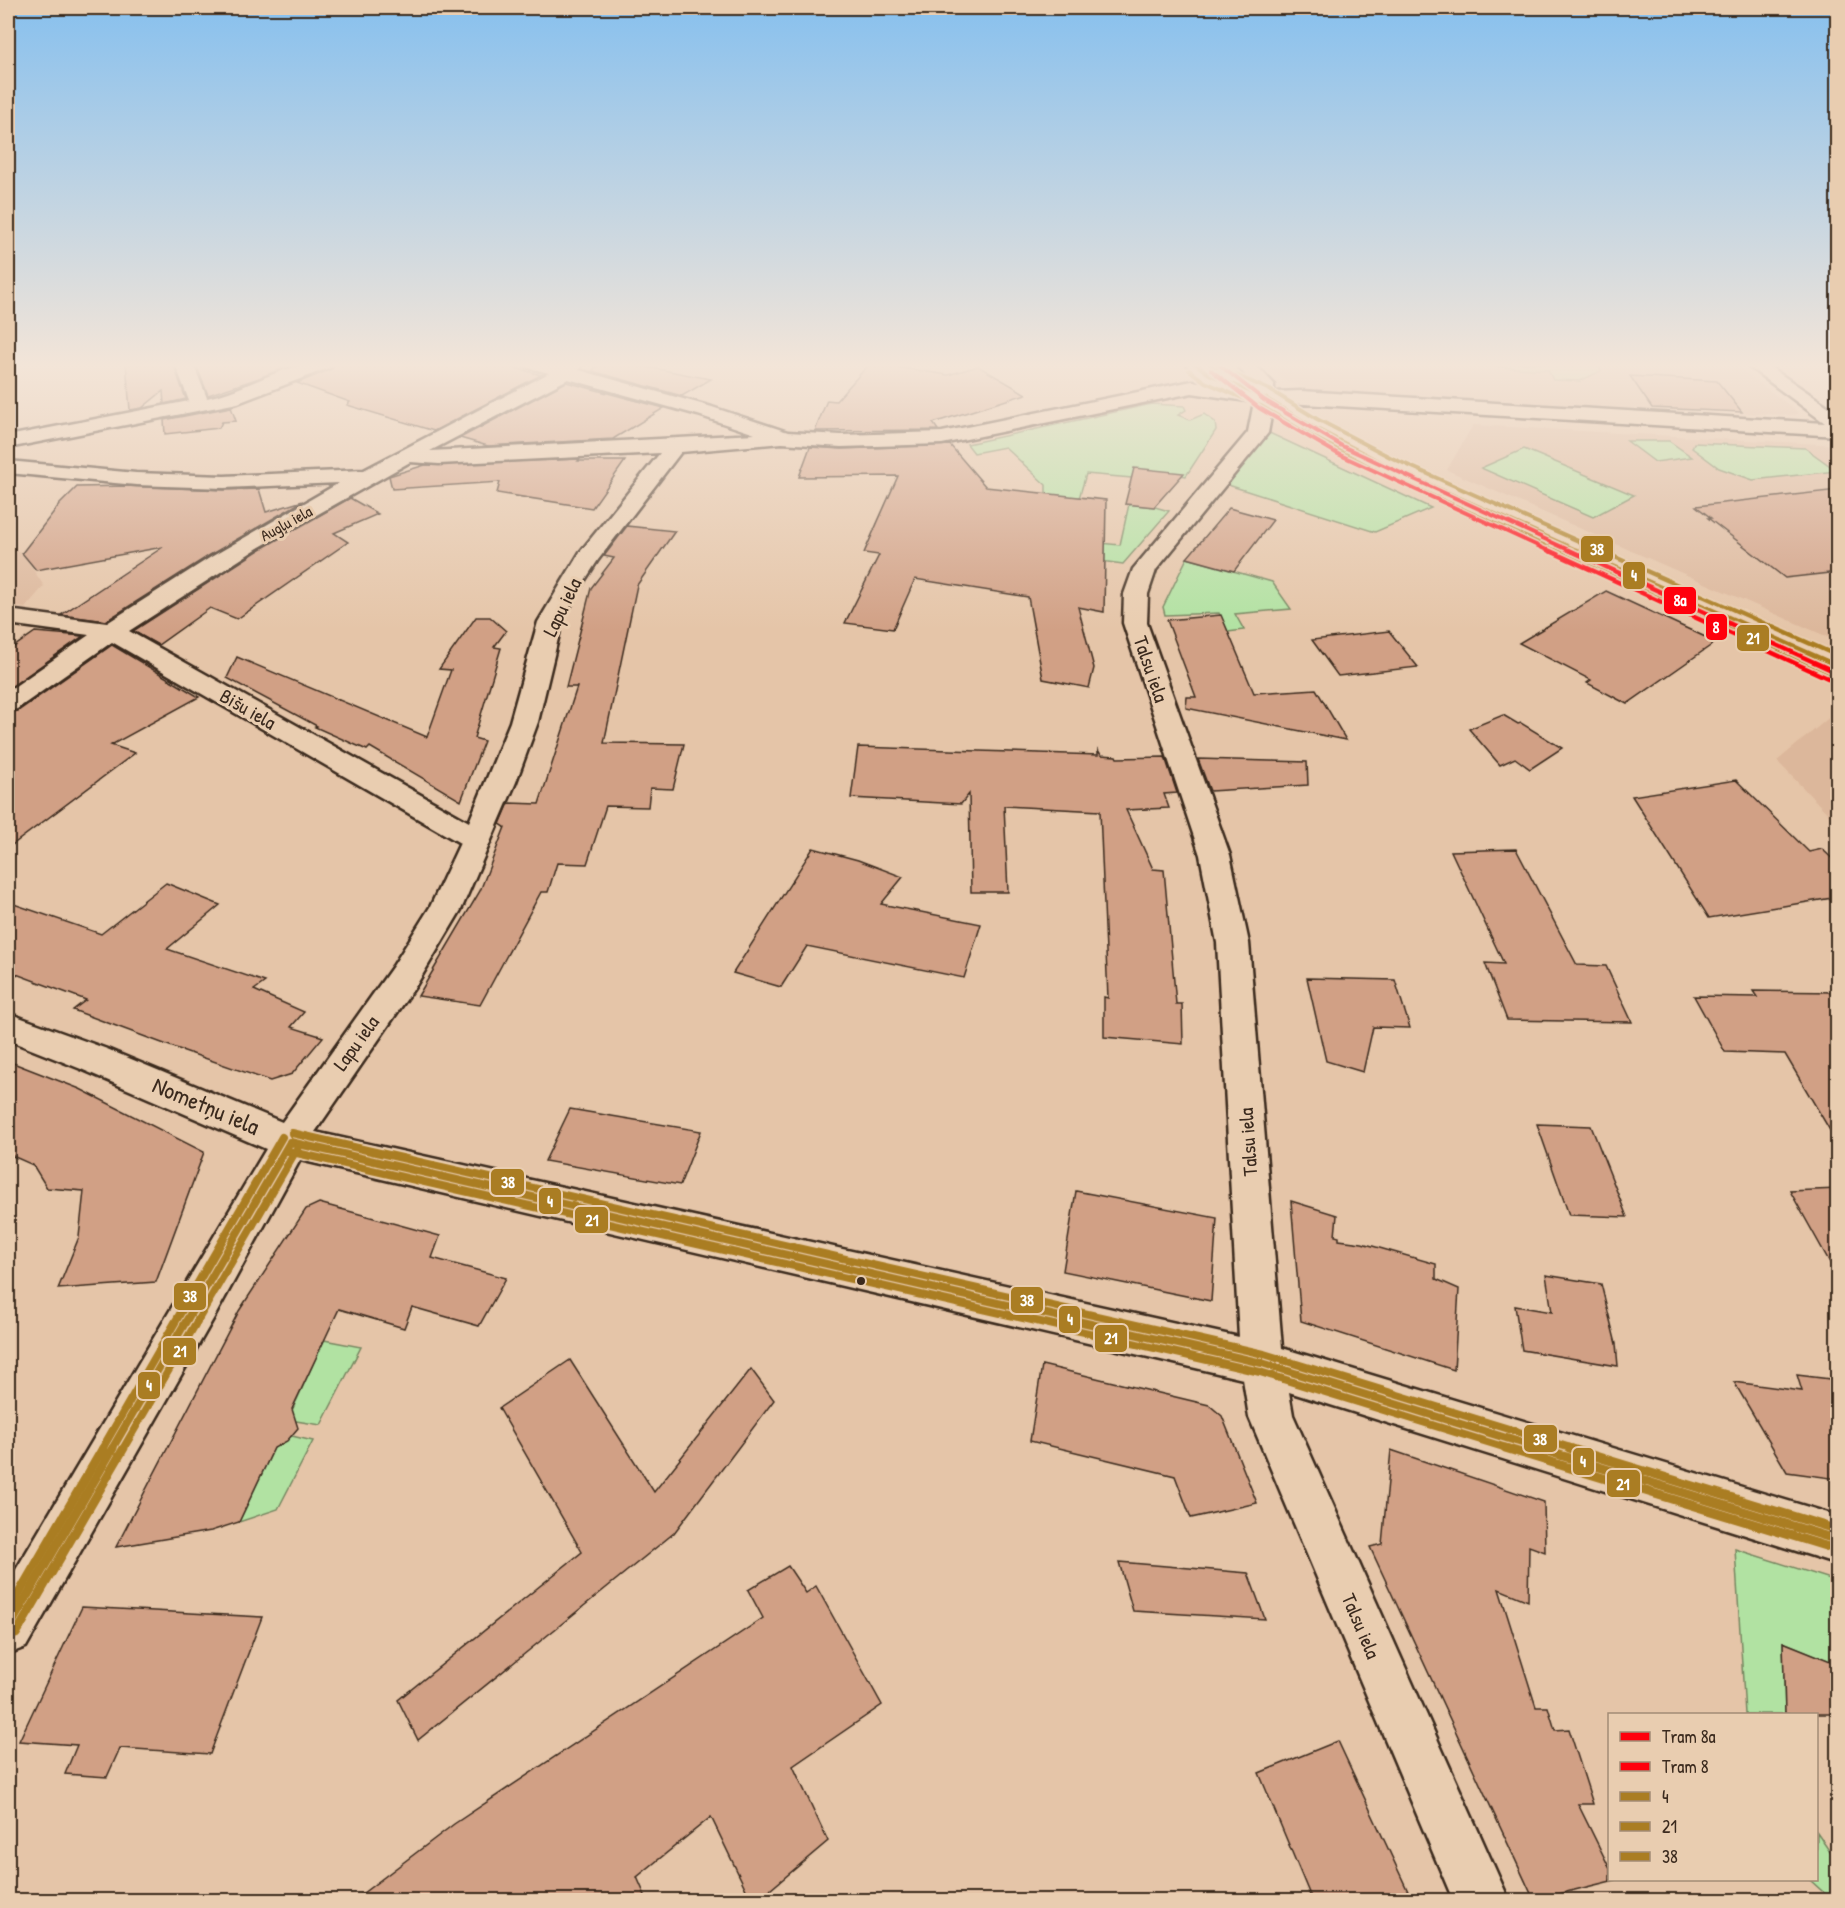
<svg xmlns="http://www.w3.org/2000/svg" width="1845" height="1908" viewBox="0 0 1845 1908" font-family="'Patrick Hand',sans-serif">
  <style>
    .built { fill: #dcb79b }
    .green { fill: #b1e2a2; stroke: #768660; stroke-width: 1.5 }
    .building { fill: #d1a085; stroke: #3b2a1e; stroke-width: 1.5 }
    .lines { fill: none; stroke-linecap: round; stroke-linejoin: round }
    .minor-casing { stroke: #3b2a1e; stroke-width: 5 }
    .minor { fill: #e9cdb0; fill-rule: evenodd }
    .bus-1-far3-casing { stroke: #e9cdb0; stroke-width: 7 }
    .bus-1-far2-casing { stroke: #e9cdb0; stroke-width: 8 }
    .bus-1-far1-casing { stroke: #e9cdb0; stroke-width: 12 }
    .bus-1-casing { stroke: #e9cdb0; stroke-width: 14 }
    .bus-2-far3-casing { stroke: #e9cdb0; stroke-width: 7 }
    .bus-2-far2-casing { stroke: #e9cdb0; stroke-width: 8 }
    .bus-2-far1-casing { stroke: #e9cdb0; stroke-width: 12 }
    .bus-2-casing { stroke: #e9cdb0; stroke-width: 14 }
    .bus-3-far3-casing { stroke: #e9cdb0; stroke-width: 7 }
    .bus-3-far2-casing { stroke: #e9cdb0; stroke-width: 8 }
    .bus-3-far1-casing { stroke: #e9cdb0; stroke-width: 12 }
    .bus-3-casing { stroke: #e9cdb0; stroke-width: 14 }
    .bus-1-far3 { stroke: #aa7d23; stroke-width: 4 }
    .bus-1-far2 { stroke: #aa7d23; stroke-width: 4.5 }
    .bus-1-far1 { stroke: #aa7d23; stroke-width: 8 }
    .bus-1 { stroke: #aa7d23; stroke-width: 9 }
    .bus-2-far3 { stroke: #aa7d23; stroke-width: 4 }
    .bus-2-far2 { stroke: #aa7d23; stroke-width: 4.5 }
    .bus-2-far1 { stroke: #aa7d23; stroke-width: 8 }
    .bus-2 { stroke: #aa7d23; stroke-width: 9 }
    .bus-3-far3 { stroke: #aa7d23; stroke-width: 4 }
    .bus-3-far2 { stroke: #aa7d23; stroke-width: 4.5 }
    .bus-3-far1 { stroke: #aa7d23; stroke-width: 8 }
    .bus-3 { stroke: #aa7d23; stroke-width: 9 }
    .tram-1-far1-casing { stroke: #e9cdb0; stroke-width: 7 }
    .tram-1-casing { stroke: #e9cdb0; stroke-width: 8 }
    .tram-2-far1-casing { stroke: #e9cdb0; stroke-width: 7 }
    .tram-2-casing { stroke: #e9cdb0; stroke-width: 8 }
    .tram-1-far1 { stroke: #ff000c; stroke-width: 4 }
    .tram-1 { stroke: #ff000c; stroke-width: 4.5 }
    .tram-2-far1 { stroke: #ff000c; stroke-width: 4 }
    .tram-2 { stroke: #ff000c; stroke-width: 4.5 }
    .bus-dot { fill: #3b2a1e; stroke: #e9cdb0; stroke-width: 2 }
    .labels { text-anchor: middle; stroke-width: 6; stroke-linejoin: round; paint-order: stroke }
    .far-street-label { font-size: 16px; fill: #3b2a1e; stroke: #e9cdb0 }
    .street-label { font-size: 20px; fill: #3b2a1e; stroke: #e9cdb0 }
    .near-street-label { font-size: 24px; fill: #3b2a1e; stroke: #e9cdb0 }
    .line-badge { stroke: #e9cdb0; stroke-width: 2 }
    .badge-label { font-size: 16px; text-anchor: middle; font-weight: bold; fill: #fff }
  </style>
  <rect width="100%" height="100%" fill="#e5c5a8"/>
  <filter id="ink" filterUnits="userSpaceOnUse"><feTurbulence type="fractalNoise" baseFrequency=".0167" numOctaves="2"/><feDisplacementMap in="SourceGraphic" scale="12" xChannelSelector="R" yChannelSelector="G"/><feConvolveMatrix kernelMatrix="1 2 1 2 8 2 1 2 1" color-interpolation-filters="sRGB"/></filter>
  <g filter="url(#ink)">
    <!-- built -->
    <g class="built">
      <polygon points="1266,363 1733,363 1799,413 1795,415 1623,408 1309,389 1285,381"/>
      <polygon points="1473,425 1837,445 1837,641 1447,470"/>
      <polygon points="8,546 22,553 44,586 25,608 8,606"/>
      <polygon points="1837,711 1837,823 1777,761"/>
    </g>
    <!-- green -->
    <g class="green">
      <polygon points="1466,363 1597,363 1601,371 1580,381 1553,380 1548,370 1469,365"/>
      <polygon points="1152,404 1184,406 1186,410 1178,415 1190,420 1204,414 1215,422 1216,430 1186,476 1160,472 1132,478 1086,474 1073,519 1046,494 1046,485 1005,447 974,453 967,444"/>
      <polygon points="1265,431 1431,508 1375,532 1222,483"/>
      <polygon points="1627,441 1669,441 1692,457 1655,462"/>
      <polygon points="1694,443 1805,448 1837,471 1753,480 1719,468 1692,448"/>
      <polygon points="1524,449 1634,495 1593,517 1481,468"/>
      <polygon points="1129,504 1155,507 1169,511 1123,564 1086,559 1089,542 1120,545"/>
      <polygon points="1187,558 1272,582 1291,609 1235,614 1244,630 1228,632 1219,613 1165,615 1163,607"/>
      <polygon points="324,1340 361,1347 321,1425 296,1421 290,1415"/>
      <polygon points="292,1436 313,1441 278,1509 239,1522 276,1444"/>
      <polygon points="1735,1549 1837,1581 1837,1664 1783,1642 1785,1714 1745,1714"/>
      <polygon points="1817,1832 1837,1861 1837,1900 1832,1900 1810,1880 1816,1880"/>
    </g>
    <!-- building -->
    <g class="building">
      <polygon points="126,363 173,363 186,399 164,404 163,391 142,408 130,410"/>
      <polygon points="195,363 304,363 208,395"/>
      <polygon points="335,363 498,363 541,375 434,431 347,405 350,402 297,383 332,369"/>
      <polygon points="600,363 627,363 711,379 682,396 592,371"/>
      <polygon points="870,363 948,375 978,366 1026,394 933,423 938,430 815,431 827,400 836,401"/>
      <polygon points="1630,376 1717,381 1742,412 1652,408"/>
      <polygon points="566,382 664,408 613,439 488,446 460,438"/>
      <polygon points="231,407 236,421 222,422 219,428 165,434 164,420"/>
      <polygon points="950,445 986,487 1106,500 1104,612 1078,607 1094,668 1089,688 1043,679 1028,597 915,579 893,629 845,623 879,555 864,553 898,476 799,477 810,447 841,449"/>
      <polygon points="580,459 578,461 625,461 592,508 497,493 500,482 392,489 389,476 425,465"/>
      <polygon points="1134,468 1184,473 1154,507 1125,504"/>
      <polygon points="128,486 224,490 259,489 266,512 303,501 210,555 106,621 61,615 163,547 36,570 22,553 59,505 77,487"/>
      <polygon points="1838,490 1838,572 1785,578 1708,518 1711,518 1696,506"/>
      <polygon points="350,498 378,514 334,533 348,542 237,619 210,608 158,645 133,631 259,550"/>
      <polygon points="1229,508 1273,520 1234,571 1187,558"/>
      <polygon points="627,526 675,531 637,585 604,743 684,744 673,789 650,788 648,807 606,806 587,864 557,863 548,892 541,892 480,1005 418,996 480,891 505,827 500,824 509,803 539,804 577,687 566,687 591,588 614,558 604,556"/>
      <polygon points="1606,591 1716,642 1627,704 1587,683 1591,680 1519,643"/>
      <polygon points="1221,615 1254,693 1316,689 1346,740 1186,708 1187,697 1196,697 1167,620"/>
      <polygon points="476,617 490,617 506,631 494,647 501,648 474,738 484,741 461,801 370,747 367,750 315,727 317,726 227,678 237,657 427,737 451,670 439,669"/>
      <polygon points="1389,631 1418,667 1338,676 1312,640"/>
      <polygon points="35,632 83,636 8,689 8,651"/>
      <polygon points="112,645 199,697 111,745 135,753 8,848 8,713 18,711"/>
      <polygon points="1503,715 1518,724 1521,723 1562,748 1530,769 1515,758 1500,765 1469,729"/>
      <polygon points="858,747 1098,755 1098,750 1101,755 1116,756 1117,758 1165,757 1177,793 1164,794 1169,808 1126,810 1153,869 1164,870 1176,1004 1182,1004 1183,1044 1104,1037 1104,997 1108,998 1100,811 1004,806 1008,892 971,892 969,794 961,804 851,798"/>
      <polygon points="1198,759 1307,762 1308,785 1210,791"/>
      <polygon points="1736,780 1809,852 1822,849 1838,864 1838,897 1709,918 1632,796"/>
      <polygon points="813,848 858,860 903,877 881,904 981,924 964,978 807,946 781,987 733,973"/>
      <polygon points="1516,849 1577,965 1606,966 1632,1022 1507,1020 1485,963 1504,964 1451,851"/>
      <polygon points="166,883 220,905 167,949 265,982 254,990 304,1012 291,1027 323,1037 292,1074 270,1081 170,1046 73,1010 86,1000 8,971 8,902 101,934"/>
      <polygon points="1307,978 1395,980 1410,1028 1373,1027 1363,1072 1326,1061"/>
      <polygon points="1753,991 1838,992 1838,1144 1785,1054 1725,1052 1694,996 1757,997"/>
      <polygon points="8,1061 80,1089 204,1152 156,1282 58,1289 79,1237 84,1191 47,1188 33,1165 8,1154"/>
      <polygon points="570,1109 701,1131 680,1185 545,1161"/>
      <polygon points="1537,1124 1591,1126 1627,1217 1569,1215"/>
      <polygon points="1838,1189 1838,1277 1790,1191"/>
      <polygon points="1076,1191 1217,1218 1211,1301 1063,1271"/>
      <polygon points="1291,1201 1337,1215 1335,1236 1339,1237 1339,1240 1362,1243 1436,1264 1436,1279 1459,1289 1454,1370 1301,1321"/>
      <polygon points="319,1203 440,1236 432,1258 506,1278 479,1326 412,1307 404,1328 339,1309 292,1409 298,1428 287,1441 274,1448 239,1522 211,1531 116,1547 239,1311 306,1209"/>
      <polygon points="1546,1275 1601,1284 1616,1344 1618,1366 1522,1350 1515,1306 1552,1312"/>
      <polygon points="570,1360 654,1492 751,1369 774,1400 674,1533 418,1740 398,1700 582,1552 499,1408"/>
      <polygon points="1042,1365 1209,1405 1222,1416 1257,1503 1191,1518 1175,1476 1030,1441"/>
      <polygon points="1797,1375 1838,1380 1838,1479 1787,1472 1734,1382 1802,1391"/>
      <polygon points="1391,1450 1544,1502 1545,1552 1529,1546 1528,1601 1499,1589 1536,1707 1548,1707 1555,1730 1569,1729 1593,1804 1578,1804 1610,1869 1610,1880 1615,1880 1534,1900 1370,1547 1382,1544"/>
      <polygon points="1119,1562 1248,1573 1265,1619 1133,1611"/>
      <polygon points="788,1566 806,1593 816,1586 882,1705 793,1766 828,1841 758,1900 751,1900 711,1817 637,1877 647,1900 354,1900 454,1824 763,1618 748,1590"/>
      <polygon points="82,1607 262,1617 210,1754 120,1748 107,1777 65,1774 77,1745 19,1741"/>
      <polygon points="1783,1642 1838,1664 1838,1714 1785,1714"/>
      <polygon points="1338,1741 1412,1900 1312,1900 1259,1773"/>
    </g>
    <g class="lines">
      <!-- minor casing -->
      <g class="minor-casing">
        <g id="minor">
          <path d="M175,363H193L207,398C249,390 290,358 333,363L331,367L238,403L8,448V436L189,401Z"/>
          <path d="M524,363H552L562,365L565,363H582L579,370L712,407L788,432L841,435L942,432L1192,381L1219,385L1202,378L1185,363H1205L1216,370L1255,387L1235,363H1254L1274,384V392L1301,391L1825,423L1744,363H1764L1838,413V436L1287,403L1395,462L1838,656V674L1381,470L1272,411L1268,433L1156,570L1148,594L1147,623L1230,855L1249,943L1282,1348L1838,1516V1564L1289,1392L1293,1415L1509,1900H1453L1249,1417L1243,1379L300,1160L216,1314L26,1647L8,1654V1583L266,1149L81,1069L8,1040V1013L107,1049L282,1122L393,966L430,907L460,843L112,642L17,709L8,711V691L89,635L8,624V610L107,623L211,557L339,483L224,488L136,485L8,473V461L136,473L224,476L364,470L549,373L526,367ZM568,379L698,415L755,434L430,451ZM1192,393L1254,402L1248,432L1133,569L1124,594L1123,623L1200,855L1217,943L1239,1337L315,1132L417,984L461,910L516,782L538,722L562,622L580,588L598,560L681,452L782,443L841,447L942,444ZM660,453L580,552L538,622L510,722L469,822L129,631L258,548L410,462L439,464Z"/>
        </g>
      </g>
      <!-- minor -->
      <use href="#minor" class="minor"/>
      <!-- bus-1-far3 casing -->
      <g class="bus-1-far3-casing">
        <polyline id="bus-1-far3" points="1194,363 1209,374 1265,398 1313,427 1388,466 1581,552"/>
      </g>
      <!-- bus-1-far2 casing -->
      <g class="bus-1-far2-casing">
        <polyline id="bus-1-far2" points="1577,550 1838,666"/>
      </g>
      <!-- bus-1-far1 casing -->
      <g class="bus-1-far1-casing">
        <g id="bus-1-far1">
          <polyline points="290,1142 1262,1363 1542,1449"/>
          <polyline points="112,1449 290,1142"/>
        </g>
      </g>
      <!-- bus-1 casing -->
      <g class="bus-1-casing">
        <g id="bus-1">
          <polyline points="1537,1448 1838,1540"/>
          <polyline points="8,1629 113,1448"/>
        </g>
      </g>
      <!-- bus-2-far3 casing -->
      <g class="bus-2-far3-casing">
        <polyline id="bus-2-far3" points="1189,370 1205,382 1261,406 1309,435 1384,474 1559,552"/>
      </g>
      <!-- bus-2-far2 casing -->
      <g class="bus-2-far2-casing">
        <polyline id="bus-2-far2" points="1555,550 1834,674"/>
      </g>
      <!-- bus-2-far1 casing -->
      <g class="bus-2-far1-casing">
        <g id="bus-2-far1">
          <polyline points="288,1151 1260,1372 1510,1449"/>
          <polyline points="123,1449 298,1147"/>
        </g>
      </g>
      <!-- bus-2 casing -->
      <g class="bus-2-casing">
        <g id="bus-2">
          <polyline points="1505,1448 1835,1549"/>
          <polyline points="16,1634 124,1448"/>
        </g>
      </g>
      <!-- bus-3-far3 casing -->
      <g class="bus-3-far3-casing">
        <polyline id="bus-3-far3" points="1209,363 1270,390 1317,419 1392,458 1603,552"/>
      </g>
      <!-- bus-3-far2 casing -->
      <g class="bus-3-far2-casing">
        <polyline id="bus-3-far2" points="1599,550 1838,656"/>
      </g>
      <!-- bus-3-far1 casing -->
      <g class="bus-3-far1-casing">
        <g id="bus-3-far1">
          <polyline points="292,1133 1264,1354 1574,1449"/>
          <polyline points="102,1449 282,1137"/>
        </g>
      </g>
      <!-- bus-3 casing -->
      <g class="bus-3-casing">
        <g id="bus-3">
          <polyline points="1569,1448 1838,1530"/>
          <polyline points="8,1612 103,1448"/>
        </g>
      </g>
      <!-- bus-1-far3 -->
      <use href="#bus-1-far3" class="bus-1-far3"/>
      <!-- bus-1-far2 -->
      <use href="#bus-1-far2" class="bus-1-far2"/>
      <!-- bus-1-far1 -->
      <use href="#bus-1-far1" class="bus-1-far1"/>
      <!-- bus-1 -->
      <use href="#bus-1" class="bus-1"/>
      <!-- bus-2-far3 -->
      <use href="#bus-2-far3" class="bus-2-far3"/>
      <!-- bus-2-far2 -->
      <use href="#bus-2-far2" class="bus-2-far2"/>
      <!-- bus-2-far1 -->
      <use href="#bus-2-far1" class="bus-2-far1"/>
      <!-- bus-2 -->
      <use href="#bus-2" class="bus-2"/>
      <!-- bus-3-far3 -->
      <use href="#bus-3-far3" class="bus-3-far3"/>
      <!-- bus-3-far2 -->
      <use href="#bus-3-far2" class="bus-3-far2"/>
      <!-- bus-3-far1 -->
      <use href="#bus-3-far1" class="bus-3-far1"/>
      <!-- bus-3 -->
      <use href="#bus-3" class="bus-3"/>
      <!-- tram-1-far1 casing -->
      <g class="tram-1-far1-casing">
        <polyline id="tram-1-far1" points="1217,363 1264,400 1342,446 1573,552"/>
      </g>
      <!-- tram-1 casing -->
      <g class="tram-1-casing">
        <polyline id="tram-1" points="1569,550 1838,673"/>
      </g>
      <!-- tram-2-far1 casing -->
      <g class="tram-2-far1-casing">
        <polyline id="tram-2-far1" points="1211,370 1259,408 1338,454 1551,552"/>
      </g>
      <!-- tram-2 casing -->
      <g class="tram-2-casing">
        <polyline id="tram-2" points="1548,550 1834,681"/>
      </g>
      <!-- tram-1-far1 -->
      <use href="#tram-1-far1" class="tram-1-far1"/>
      <!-- tram-1 -->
      <use href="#tram-1" class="tram-1"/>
      <!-- tram-2-far1 -->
      <use href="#tram-2-far1" class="tram-2-far1"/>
      <!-- tram-2 -->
      <use href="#tram-2" class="tram-2"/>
    </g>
  </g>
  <!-- sky -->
  <linearGradient id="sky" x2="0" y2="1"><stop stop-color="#87c0ee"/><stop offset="0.58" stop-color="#f3e5d8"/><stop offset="1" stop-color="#f3e5d8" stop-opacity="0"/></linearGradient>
  <rect width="1845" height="630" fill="url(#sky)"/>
  <!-- markers -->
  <circle class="bus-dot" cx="861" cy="1281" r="5"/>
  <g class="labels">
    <!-- far-street labels -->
    <g class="far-street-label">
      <text transform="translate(286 523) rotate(-29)" y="6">Augļu iela</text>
    </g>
    <!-- street labels -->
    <g class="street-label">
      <text transform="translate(562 607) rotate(-64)" y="7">Lapu iela</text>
      <text transform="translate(1151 669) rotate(71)" y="7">Talsu iela</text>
      <text transform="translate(248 709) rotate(30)" y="7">Bišu iela</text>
      <text transform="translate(356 1043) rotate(-54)" y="7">Lapu iela</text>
      <text transform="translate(1248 1142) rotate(-94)" y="7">Talsu iela</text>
      <text transform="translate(1361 1626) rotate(67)" y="7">Talsu iela</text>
    </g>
    <!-- near-street labels -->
    <g class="near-street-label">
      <text transform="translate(206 1106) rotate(23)" y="8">Nometņu iela</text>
    </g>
  </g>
  <g class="line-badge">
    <rect x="1580" y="535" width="34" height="28" rx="6" fill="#aa7d23"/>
    <rect x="1622" y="561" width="24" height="29" rx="6" fill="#aa7d23"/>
    <rect x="1663" y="586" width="34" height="29" rx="6" fill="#ff000c"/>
    <rect x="1705" y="613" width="23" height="28" rx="6" fill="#ff000c"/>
    <rect x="1736" y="624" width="34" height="28" rx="6" fill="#aa7d23"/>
    <rect x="490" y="1168" width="35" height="28" rx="6" fill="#aa7d23"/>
    <rect x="538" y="1187" width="24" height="28" rx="6" fill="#aa7d23"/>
    <rect x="574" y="1206" width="35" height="28" rx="6" fill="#aa7d23"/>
    <rect x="173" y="1282" width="34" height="29" rx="6" fill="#aa7d23"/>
    <rect x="1010" y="1286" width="34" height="28" rx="6" fill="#aa7d23"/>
    <rect x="1058" y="1305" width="23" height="29" rx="6" fill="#aa7d23"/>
    <rect x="1094" y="1324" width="34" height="29" rx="6" fill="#aa7d23"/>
    <rect x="162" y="1337" width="35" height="29" rx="6" fill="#aa7d23"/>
    <rect x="137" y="1371" width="24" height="29" rx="6" fill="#aa7d23"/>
    <rect x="1523" y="1424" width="35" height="29" rx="6" fill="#aa7d23"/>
    <rect x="1572" y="1447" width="23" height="29" rx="6" fill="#aa7d23"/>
    <rect x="1606" y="1469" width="35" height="29" rx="6" fill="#aa7d23"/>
  </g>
  <g class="badge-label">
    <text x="1597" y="555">38</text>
    <text x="1634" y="581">4</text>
    <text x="1680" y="606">8a</text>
    <text x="1716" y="633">8</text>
    <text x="1753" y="644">21</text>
    <text x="508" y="1188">38</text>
    <text x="550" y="1207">4</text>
    <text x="592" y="1226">21</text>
    <text x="190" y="1302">38</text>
    <text x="1027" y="1306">38</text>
    <text x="1070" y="1325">4</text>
    <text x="1111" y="1344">21</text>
    <text x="180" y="1357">21</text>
    <text x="149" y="1391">4</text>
    <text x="1540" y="1445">38</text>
    <text x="1583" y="1467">4</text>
    <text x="1623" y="1490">21</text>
  </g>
  <!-- margin -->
  <rect width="1845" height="1908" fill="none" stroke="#e9cdb0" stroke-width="30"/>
  <rect x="15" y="15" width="1815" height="1878" fill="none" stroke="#3b2a1e" stroke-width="2" filter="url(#ink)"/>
  <!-- legend -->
  <rect x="1608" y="1713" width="210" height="168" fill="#e9cdb0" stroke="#a38c76" stroke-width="1.5"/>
  <rect x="1620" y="1732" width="30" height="9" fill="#ff000c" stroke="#a38c76" stroke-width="1.5"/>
  <text x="1662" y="1743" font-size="18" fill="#3b2a1e">Tram 8a</text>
  <rect x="1620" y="1762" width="30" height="9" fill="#ff000c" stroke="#a38c76" stroke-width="1.5"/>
  <text x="1662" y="1773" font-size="18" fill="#3b2a1e">Tram 8</text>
  <rect x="1620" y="1792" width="30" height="9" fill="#aa7d23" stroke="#a38c76" stroke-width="1.5"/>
  <text x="1662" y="1803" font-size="18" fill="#3b2a1e">4</text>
  <rect x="1620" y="1822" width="30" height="9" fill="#aa7d23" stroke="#a38c76" stroke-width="1.5"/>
  <text x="1662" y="1833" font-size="18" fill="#3b2a1e">21</text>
  <rect x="1620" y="1852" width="30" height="9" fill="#aa7d23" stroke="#a38c76" stroke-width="1.5"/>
  <text x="1662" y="1863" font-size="18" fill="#3b2a1e">38</text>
</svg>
